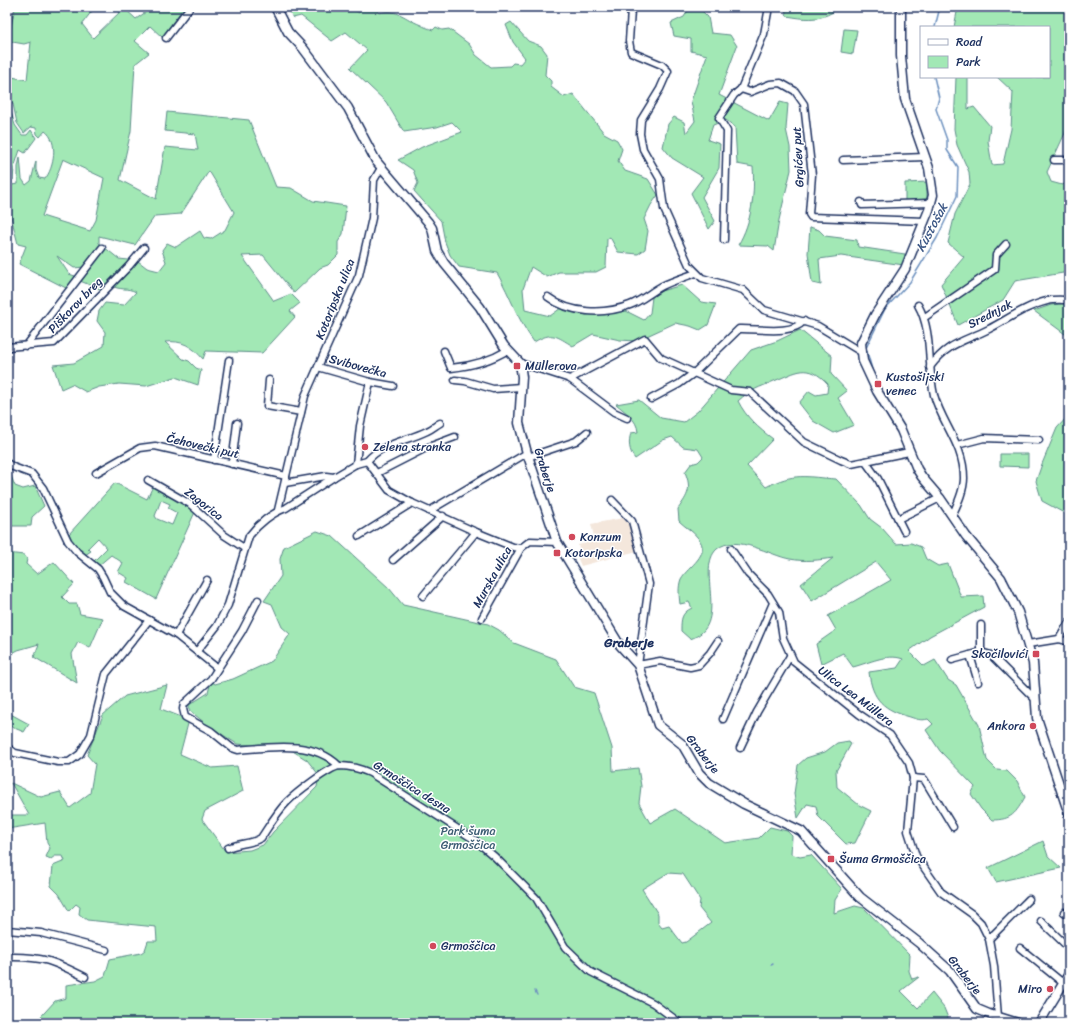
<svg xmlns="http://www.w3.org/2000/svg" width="1076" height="1030" viewBox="0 0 1076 1030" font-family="Sriracha,sans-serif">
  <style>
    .built { fill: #f4e7dc }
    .green { fill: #a2e8b5; stroke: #5e8c8a; fill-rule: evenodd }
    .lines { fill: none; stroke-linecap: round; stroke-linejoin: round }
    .stream { stroke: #6d91bf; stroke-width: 1.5 }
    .street-casing { stroke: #1b2f5e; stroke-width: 9 }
    .secondary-casing { stroke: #1b2f5e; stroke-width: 11 }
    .street { stroke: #fff; stroke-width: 6 }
    .secondary { stroke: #fff; stroke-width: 8 }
    .poi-dot { fill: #d1495b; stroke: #fff; stroke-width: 1.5 }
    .labels { text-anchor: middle; stroke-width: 3; stroke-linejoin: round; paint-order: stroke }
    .street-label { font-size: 12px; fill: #1b2f5e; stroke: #fff }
    .poi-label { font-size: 12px; fill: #1b2f5e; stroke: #fff; text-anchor: start }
    .park-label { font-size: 12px; fill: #3d5d74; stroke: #fff }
    .water-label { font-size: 13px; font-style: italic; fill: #3d5886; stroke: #fff }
    .neighbourhood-label { font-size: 13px; font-weight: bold; fill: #1b2f5e; stroke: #fff }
  </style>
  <rect width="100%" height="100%" fill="#fff"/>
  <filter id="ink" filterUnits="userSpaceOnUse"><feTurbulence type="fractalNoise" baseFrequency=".025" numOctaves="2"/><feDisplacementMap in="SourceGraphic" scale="8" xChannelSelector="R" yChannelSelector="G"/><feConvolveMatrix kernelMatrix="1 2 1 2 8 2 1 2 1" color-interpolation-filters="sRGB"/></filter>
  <g filter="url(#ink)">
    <!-- built -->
    <polygon class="built" points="623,518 629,524 637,551 581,566 576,554 580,552 578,545 595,541 591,524"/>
    <!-- green -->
    <g class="green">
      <path d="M15,7H95L82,24L93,38L123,9L121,7H125L124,8L136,19L153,7H184L162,37L150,26L135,41L149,53L135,64L131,131L120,180L156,199L165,147L198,150L195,134L165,131L167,112L249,120L276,187L291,188L313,201L346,206L343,234L338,242V255L328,265L320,268L294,293L263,255L242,256L274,301L291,294L300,303L290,311L295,317L262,353L206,351L203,359C192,346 182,340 165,342L183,359L189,361L196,368L201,370L198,385L175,377L146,386L119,384L99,387L86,392L72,384L61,389L53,365L74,363L104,346L105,332L97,321L99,311L105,303L124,305L136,292C127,287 120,291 110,285L105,291L80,281L84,267L74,268L57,256L69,274L75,276L72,284L66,288L19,264L26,246L18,244L7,201V171L12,185L18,184V167L20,157L22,179L26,185L31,181L36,161V170L39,178L45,179C54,168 59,141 45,131L40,137L37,134L36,128L31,127L24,133L17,123L13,104L7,101V82L12,77L27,80L31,42L24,44L7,41V11L13,12L10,32ZM63,159L104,178L96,220L90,231L42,216ZM209,171L234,212L225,230L211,239L204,238L200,231L176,247L167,243L162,250L166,262L159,271L147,268L138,261L119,259L99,243V236L135,245L155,216L181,214Z"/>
      <path d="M286,7H349L359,13L361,7H375L379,13C400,9 403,18 421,25C424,27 428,28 433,30L436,27L442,30L449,29L469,44L476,55L491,67L510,66L513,63L520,64L525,58L513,42L506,25L511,22L528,41L541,46L547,54L545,75L551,81V87L564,97L573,94L604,133L617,140L622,149L618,161L625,171L648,179L658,195L651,205L644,219L648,231L645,249L638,254L618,252L610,237L607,239L606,267L596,272H559L547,277L531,267L523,289L525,310L550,316L561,308L586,315L624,310L644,320L650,313L652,297L661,291L682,285L701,302L716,304L708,325L700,330L690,326L675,323L636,341L620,340L593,334L573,346C556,336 553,331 534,342C517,319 511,297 497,273L459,267L450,255L445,242L441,221L414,191L418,183L413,170L398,160L422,147L462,132L452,122L437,127L404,132L386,102L350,68L367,50L346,32L332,41L301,16L293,18Z"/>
      <path d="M690,7H698L708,17L711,33L730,35L737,46L719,95L769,121L780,102L788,104L786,129L790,147L791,170L779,220L774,251L768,246L738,245C752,222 755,193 753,167L737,164L735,127L726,120L713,125L708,140L720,144L719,168L702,197L715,221L709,229L691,193L703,177L672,158L663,147L668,124L674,117L684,122L686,133L695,121L691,101L707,55L691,51V39L674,36L671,23L684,17Z"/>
      <path d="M788,7H835L833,12C818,21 804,19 787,16L785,9Z"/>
      <polygon points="958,7 1069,7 1069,131 1066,131 1047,172 1051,182 1062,185 1069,182 1069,272 1015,281 1003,300 958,325 941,284 964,257 948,243 955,214 970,184 969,172 957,145 954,129 956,77 968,77 968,109 974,107 990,126 988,141 992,165 1003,164 1011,129 1013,92 997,77 1049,77 1049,27 954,27"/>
      <polygon points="844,29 857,30 853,54 841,52"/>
      <path d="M7,106H9L15,125L22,135H27L31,130L36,138L25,153L20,150L14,168L13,180C9,169 7,160 9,149L7,146Z"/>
      <polygon points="927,182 927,199 905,201 905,183"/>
      <polygon points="810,227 819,230 825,236 857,240 858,247 905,254 904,265 841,256 819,259 821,285 812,283 808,253"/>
      <polygon points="1069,303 1069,337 1034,311 1051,305"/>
      <path d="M800,330L832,356L831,374L847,391L838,398L854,425L834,433L813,421L799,403L809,391L816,395L827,393L828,384C808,362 797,372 774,381C759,388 751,389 738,401C746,417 758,428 773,439L747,466L766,487C794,472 806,477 836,479L861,505L870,519L882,528L896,544L911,543L921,547L926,559L938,566L948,564L961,597L983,596L984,607L930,636L909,651L924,666L935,660L948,680L956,685L979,725L987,760L997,770L1007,771L1017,781L1025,797C1016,813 1012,820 992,820L981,809L971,794L975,787L940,751L926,730L933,724L928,719C921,721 916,719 910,717C884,710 872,700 869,672L897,668L903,659C887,653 869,663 853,667L843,653L821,664L816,644L836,630L828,616L891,580L876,562L812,601L801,584L833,558C819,560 805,562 790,559C771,556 736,533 717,549C695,569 731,626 690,639L681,631C681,619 681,613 692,608L689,602L680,604C679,596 678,587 681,579C688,566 712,555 698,538C693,531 685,527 679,521L678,509C688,495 692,489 685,472L691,464L698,462L703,457L698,449L683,447L672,437L663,440L635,459C629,451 628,442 631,433L638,432C637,419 625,412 616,404L639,400L661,418L684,422L698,411L751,350L777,341Z"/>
      <polygon points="1069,415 1069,510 1064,513 1042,501 1036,481 1042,464 1057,428"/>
      <polygon points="1000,454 1028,454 1028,467 1000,466"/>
      <polygon points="11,476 15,486 23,489 35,486 44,506 32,517 31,526 7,526 7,478"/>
      <path d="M115,483L147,499L153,486L182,501L195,512L156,599L126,582L128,578L118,572L123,563L111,555L98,566L93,562L107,548L98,538L88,548L91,551L85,555L74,545L69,534ZM161,500L170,504L168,508L177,513L172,525L157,519L155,516Z"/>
      <path d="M317,531L332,536L389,588L403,605L488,624L499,630L514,643L556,659L574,687L594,693L612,748L613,771L638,768L641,786L639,803L650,823L675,809L725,843L759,838L770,827L787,831L792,836L791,854L800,857L811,855L842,889L835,900L834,913L855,906L864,908L910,955L909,971L912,979L919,977L901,991L918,1008L932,993L944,1008L950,1023H35L55,1001L66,998V985L95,981L105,976L110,959L141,953L145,950L148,941H157L156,927L87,920L79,914L80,907L76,904L69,911L59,894L51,886L53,866L65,861L63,856H55L51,859L46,857L50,848L47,843L45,823L7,829V815H29L11,783L41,797L60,792L70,808L90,793L95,764L87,755L103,715L125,696L167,685L161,709L189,720L180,754L212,768L237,766L243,791L205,811L202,819L226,852L250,850L263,845L273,832L317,787L319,775L307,760L288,748L237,744L206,724L189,710V705L208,693L211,681L215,684L233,679L272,661L290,634L282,627L272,604L264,601L281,576L280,559L284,547ZM668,873L683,874L700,900L699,908L711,923L686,942L682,943L669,926L662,928L658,923V914L642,889Z"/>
      <polygon points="7,553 24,555 27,559 26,564 37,574 54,562 74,584 62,597 69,604 77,604 80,614 103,618 90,648 78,642 72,654 77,683 34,657 39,644 18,650 7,656"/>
      <polygon points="7,712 29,724 24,732 7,725"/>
      <polygon points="849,741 851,744 836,771 837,787 859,805 871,811 855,843 846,844 818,816 816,806 807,804 798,818 794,794 798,765 806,758 825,752 837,743"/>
      <polygon points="1043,841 1048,856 1061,868 996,882 988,868"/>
    </g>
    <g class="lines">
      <!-- stream -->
      <g class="stream">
        <polyline points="935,27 940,7"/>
        <polyline points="873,373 866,348 885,309 910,282 937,238 957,196 958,167 947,150 947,140 936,109 939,98 934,77"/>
        <polyline points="771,965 773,964"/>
        <polyline points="535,991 537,995"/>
      </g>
      <!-- street casing -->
      <g class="street-casing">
        <g id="street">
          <polyline points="617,7 631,10"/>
          <polyline points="631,10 629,41 631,52 662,65 668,71 660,89 641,120 640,134 643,149 660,179 664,209 689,265 702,278 743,290 764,310 818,326 861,352"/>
          <polyline points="166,38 190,7"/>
          <polyline points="741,89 750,92 770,84 781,83 795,91 804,104 812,175 809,214 811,217 925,221"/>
          <polyline points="843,160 925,157"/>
          <polyline points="1054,160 1069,160"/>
          <polyline points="861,202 862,205 931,203"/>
          <polyline points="724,240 727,131 719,118 734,95 741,89 764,34 769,7"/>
          <path d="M548,297C570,314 604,315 630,305C641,301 651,292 662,286C672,281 685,277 696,273"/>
          <path d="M918,305C933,331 927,365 934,395C942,424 964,445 964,478C964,491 957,505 952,516"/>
          <polyline points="925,317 995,269 996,255 1006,244"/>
          <polyline points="26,346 102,248"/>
          <polyline points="7,347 54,343 129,266 144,248"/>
          <path d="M444,351L451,368C471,366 490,361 508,350"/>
          <polyline points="520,363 570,379 614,412 627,418"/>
          <polyline points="318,367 370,382 393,386"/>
          <path d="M930,367C949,342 963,342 989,329C1008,319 1026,306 1047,301C1054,299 1062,300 1069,300"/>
          <path d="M570,379L645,339L661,358L694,373L739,329C758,328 790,336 804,321"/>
          <polyline points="269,380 267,406 301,412"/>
          <polyline points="455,380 465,381 493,389 521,387"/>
          <polyline points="651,399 679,384 694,373 731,390 750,392 804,442 841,460 851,464 909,452"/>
          <polyline points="957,445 984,438 1039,440"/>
          <polyline points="528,457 576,441 587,432"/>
          <polyline points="214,460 229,360"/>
          <path d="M367,461C382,443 407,441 427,431C432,429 436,425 440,423"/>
          <polyline points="865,461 878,479 892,507"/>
          <polyline points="7,463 13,467 32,474 43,488 68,541 77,552 98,569 103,577 110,592 124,606 176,635 217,668"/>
          <polyline points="232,464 237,423"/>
          <polyline points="356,464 360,426 370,382"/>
          <polyline points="96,473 140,448 155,446 286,476"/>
          <polyline points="377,473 426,448 455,437"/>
          <polyline points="148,480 190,504 224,535 244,548"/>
          <polyline points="285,483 326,476 334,477 356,464 367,461 389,490 412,503 476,532 513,547 521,548 530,541 557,542"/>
          <polyline points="612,500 632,521 649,584 638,665 660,661 690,667 699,665 710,653 718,641"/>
          <polyline points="893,509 904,531"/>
          <polyline points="278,510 305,396 359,275 372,218 374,180 381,168"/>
          <polyline points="429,511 527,453"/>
          <polyline points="898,519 940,498"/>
          <polyline points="359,536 412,503"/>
          <polyline points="731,549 748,574 768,594 779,612 783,638 794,662 859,714 890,735 909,763 913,778 908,831 916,856 941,892 972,914 981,923 989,939 994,966 998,1017"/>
          <polyline points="393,560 443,516"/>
          <polyline points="423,596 476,532"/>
          <path d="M258,600L242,631L211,679L184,704L183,709L185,717L211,731L232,748L238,750C272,747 313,740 339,766"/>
          <polyline points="482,618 521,548"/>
          <polyline points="981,625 981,652"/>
          <polyline points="176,635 207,580"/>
          <polyline points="1059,639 1069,622"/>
          <polyline points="1028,644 1059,639 1069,642"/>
          <path d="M197,651L217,626L228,605L249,536C258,524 272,513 286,508L334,477"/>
          <polyline points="970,655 978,682"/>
          <polyline points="952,660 981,652 991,655 1035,699"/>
          <polyline points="723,719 773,603"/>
          <polyline points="7,747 15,753 58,762 69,762 80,754 91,735 106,674 149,620"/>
          <polyline points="740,748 757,712 790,656"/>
          <polyline points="913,778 924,779 953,827"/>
          <path d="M228,848C239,843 251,844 261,838C269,826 277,812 287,802C295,794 329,767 340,766C351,766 361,769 370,773L475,840L495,857L536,898L565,947L591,972L653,1003L680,1023"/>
          <polyline points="1064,912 1069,915"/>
          <polyline points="1041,921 1069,948"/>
          <polyline points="7,930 41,933 106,950"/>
          <polyline points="989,939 1029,899"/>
          <polyline points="1020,948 1063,983"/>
          <path d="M7,957C43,956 53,961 85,977"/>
        </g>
      </g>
      <!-- secondary casing -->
      <g class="secondary-casing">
        <g id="secondary">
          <polyline points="275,7 288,32 303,48 348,108 376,161 428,222 432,228 437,251 444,263 480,307 504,346 520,363 522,377 519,423 527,453 557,542 619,644 638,665 658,725 682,744 699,773 709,783 744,804 801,831 860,897 919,943 950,971 977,1009 989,1014 1018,1023"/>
          <polyline points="901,7 901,56 905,99 929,168 933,195 929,210 905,269 875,315 861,343 863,361 877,391 901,430 917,469 922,477 940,498 966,536 1001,578 1018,612 1033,663 1037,718 1069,814"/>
          <polyline points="1039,1023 1069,974"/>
        </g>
      </g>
      <!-- street -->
      <use href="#street" class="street"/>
      <!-- secondary -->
      <use href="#secondary" class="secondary"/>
    </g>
  </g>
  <!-- markers -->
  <g class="poi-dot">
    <rect x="513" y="362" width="8" height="8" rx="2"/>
    <rect x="874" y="380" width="8" height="8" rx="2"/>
    <circle cx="365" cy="447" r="4"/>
    <circle cx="572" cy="537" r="4"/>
    <rect x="553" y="549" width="8" height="8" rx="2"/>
    <rect x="1032" y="650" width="8" height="8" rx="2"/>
    <circle cx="1033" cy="726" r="4"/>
    <rect x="827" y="855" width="8" height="8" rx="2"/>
    <circle cx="433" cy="946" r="4"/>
    <circle cx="1050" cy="989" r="4"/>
  </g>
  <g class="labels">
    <!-- street labels -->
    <g class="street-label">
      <text transform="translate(798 157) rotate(-93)" y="4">Grgićev put</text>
      <text transform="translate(335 299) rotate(-68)" y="4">Kotoripska ulica</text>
      <text transform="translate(75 305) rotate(-46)" y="4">Piškorov breg</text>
      <text transform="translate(990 314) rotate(-27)" y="4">Srednjak</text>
      <text transform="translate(358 366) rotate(15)" y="4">Svibovečka</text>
      <text transform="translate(203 446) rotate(13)" y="4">Čehovečki put</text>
      <text transform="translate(545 470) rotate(72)" y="4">Graberje</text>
      <text transform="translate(204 504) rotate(38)" y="4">Zagorica</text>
      <text transform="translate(492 577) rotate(-61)" y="4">Murska ulica</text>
      <text transform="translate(856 696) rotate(37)" y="4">Ulica Lea Müllera</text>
      <text transform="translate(703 754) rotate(52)" y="4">Graberje</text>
      <text transform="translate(412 787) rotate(32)" y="4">Grmoščica desna</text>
      <text transform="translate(965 975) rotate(52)" y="4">Graberje</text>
    </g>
    <!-- poi labels -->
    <g class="poi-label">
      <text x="525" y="370">Müllerova</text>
      <text x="886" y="381">Kustošijski<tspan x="886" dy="14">venec</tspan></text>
      <text x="373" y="451">Zelena stranka</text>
      <text x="580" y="541">Konzum</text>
      <text x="565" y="557">Kotoripska</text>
      <text x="1028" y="658" text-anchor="end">Skočilovići</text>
      <text x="1025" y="730" text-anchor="end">Ankora</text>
      <text x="839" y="863">Šuma Grmoščica</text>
      <text x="441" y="950">Grmoščica</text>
      <text x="1042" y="993" text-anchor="end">Miro</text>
    </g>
    <!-- park labels -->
    <g class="park-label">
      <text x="468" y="835">Park šuma<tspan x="468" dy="14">Grmoščica</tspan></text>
    </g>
    <!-- water labels -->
    <g class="water-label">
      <text transform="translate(931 227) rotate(-62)" y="5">Kustošak</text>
    </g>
    <!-- neighbourhood labels -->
    <g class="neighbourhood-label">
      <text x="629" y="647">Graberje</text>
    </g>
  </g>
  <!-- margin -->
  <rect width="1076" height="1030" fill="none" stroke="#fff" stroke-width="24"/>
  <rect x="12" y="12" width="1052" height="1006" fill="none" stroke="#1b2f5e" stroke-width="1.5" filter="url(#ink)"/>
  <!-- legend -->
  <rect x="920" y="26" width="130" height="52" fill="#ffffff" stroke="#a4acbf"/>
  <rect x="928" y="39" width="20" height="6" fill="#ffffff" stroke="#a4acbf"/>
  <text x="956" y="46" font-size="12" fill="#1b2f5e">Road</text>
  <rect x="928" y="56" width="20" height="12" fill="#a2e8b5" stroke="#a4acbf"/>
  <text x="956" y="66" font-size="12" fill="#1b2f5e">Park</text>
</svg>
